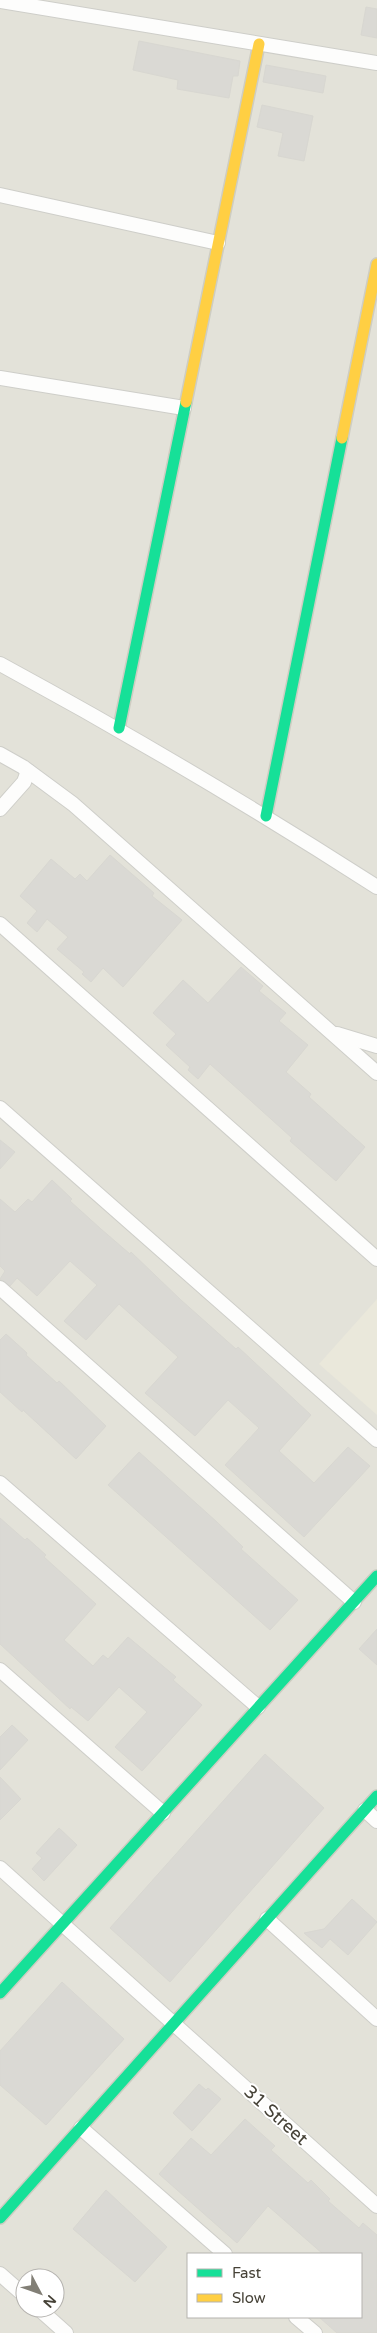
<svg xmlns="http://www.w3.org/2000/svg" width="377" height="2333" viewBox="0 0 377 2333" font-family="'Varela Round',sans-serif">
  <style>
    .residential { fill: #e3e2d9; fill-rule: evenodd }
    .education { fill: #eae8db }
    .building { fill: #dad9d4; stroke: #d8d7d1 }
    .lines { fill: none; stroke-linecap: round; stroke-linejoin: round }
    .street-casing { stroke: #cecec9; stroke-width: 16 }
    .fast-casing { stroke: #cecdc2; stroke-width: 14 }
    .slow-casing { stroke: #cecdc2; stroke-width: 14 }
    .street { stroke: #fdfdfc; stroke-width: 14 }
    .fast { stroke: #16e098; stroke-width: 11 }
    .slow { stroke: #ffcf43; stroke-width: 11 }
    .labels { text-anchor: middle; stroke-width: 4; stroke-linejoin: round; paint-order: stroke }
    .street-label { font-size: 18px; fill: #464237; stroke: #fff }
  </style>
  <rect width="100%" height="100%" fill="#f0f0eb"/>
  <!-- residential -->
  <path class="residential" d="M0,0H377V2333H0ZM188,2254H361V2317H188ZM25,2278H55V2308H25Z"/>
  <!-- education -->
  <polygon class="education" points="377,1299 377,1415 319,1364"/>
  <!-- building -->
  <g class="building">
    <polygon points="366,7 377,9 377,38 361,35"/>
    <polygon points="139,41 240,61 238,76 233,76 229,98 177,89 178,80 133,70"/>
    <polygon points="266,65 326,76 323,93 263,82"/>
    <polygon points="262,105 313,116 304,161 278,156 283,133 257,127"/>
    <polygon points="110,855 154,893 152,896 182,920 123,987 103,968 91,982 82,974 84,972 57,949 68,937 47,919 37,932 27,923 37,911 20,896 51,859 75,879 80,874 87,881"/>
    <polygon points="241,967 263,986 259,991 286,1013 279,1021 308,1045 286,1072 311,1094 309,1097 365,1147 336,1181 290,1141 292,1138 210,1064 198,1079 188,1070 190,1067 166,1045 176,1034 153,1013 183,980 208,1003"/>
    <polygon points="0,1140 15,1152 0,1169"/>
    <polygon points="52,1180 72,1199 70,1201 101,1229 130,1254 131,1252 181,1300 236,1349 238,1347 311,1415 279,1451 314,1483 348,1447 370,1466 304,1537 225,1465 259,1428 228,1400 195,1436 145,1393 178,1357 119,1304 86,1340 64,1321 97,1285 70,1261 37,1296 17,1278 10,1286 0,1279 5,1271 0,1266 0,1199 15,1212 28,1199 32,1202"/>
    <polygon points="6,1334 27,1353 26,1355 57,1383 59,1381 106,1426 76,1459 23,1410 22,1412 0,1392 0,1340"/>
    <polygon points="139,1452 217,1522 243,1547 241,1549 298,1600 270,1630 108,1485"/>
    <polygon points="0,1518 25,1540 27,1538 46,1555 44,1557 96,1604 64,1640 93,1666 103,1655 108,1659 128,1637 176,1677 173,1680 202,1705 142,1771 115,1747 147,1712 119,1687 88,1721 71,1707 70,1709 0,1644"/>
    <polygon points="377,1629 377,1665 359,1649"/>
    <polygon points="12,1725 28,1740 0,1770 0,1737"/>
    <polygon points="265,1754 324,1808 170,1982 110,1928"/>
    <polygon points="0,1777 21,1799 0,1820"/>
    <polygon points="59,1828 77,1845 44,1881 32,1869 42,1858 36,1853"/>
    <polygon points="352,1899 377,1922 348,1955 330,1939 322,1948 304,1933 324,1929"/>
    <polygon points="62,1982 124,2039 46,2125 0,2085 0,2051"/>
    <polygon points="199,2084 206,2090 208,2088 221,2099 192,2131 173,2113"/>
    <polygon points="245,2119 275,2146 271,2150 308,2183 311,2180 330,2199 328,2201 359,2228 363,2223 377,2235 377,2333 337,2333 319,2317 361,2317 361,2254 323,2254 268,2206 237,2243 159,2174 191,2138 211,2155"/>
    <polygon points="106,2190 167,2247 135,2282 73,2229"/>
  </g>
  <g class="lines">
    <!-- street casing -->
    <g class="street-casing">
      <g id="street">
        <polyline points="0,1 377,63"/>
        <polyline points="0,195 218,243"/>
        <polyline points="0,378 184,408"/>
        <path d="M0,664C129,734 254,808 377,887"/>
        <polyline points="0,754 23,767 73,804 377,1073"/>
        <polyline points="0,809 24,782 28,771"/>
        <polyline points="0,924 377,1259"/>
        <polyline points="337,1034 377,1046"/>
        <polyline points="0,1108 377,1440"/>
        <polyline points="0,1288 354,1602"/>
        <polyline points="0,1483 258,1707"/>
        <polyline points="0,1670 163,1813"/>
        <polyline points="365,1810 377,1821"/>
        <polyline points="0,1868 377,2206"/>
        <polyline points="267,1919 377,2019"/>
        <polyline points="81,2128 225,2254"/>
        <polyline points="0,2274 25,2296"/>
        <polyline points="38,2308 66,2333"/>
        <polyline points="296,2317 315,2333"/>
      </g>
    </g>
    <!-- fast casing -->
    <g class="fast-casing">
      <g id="fast">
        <polyline points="119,728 186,402"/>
        <polyline points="266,816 342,438"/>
        <polyline points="0,1993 377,1576"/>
        <polyline points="0,2218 377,1796"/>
      </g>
    </g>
    <!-- slow casing -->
    <g class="slow-casing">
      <g id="slow">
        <polyline points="186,402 259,44"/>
        <polyline points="342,438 377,264"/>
      </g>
    </g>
    <!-- street -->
    <use href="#street" class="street"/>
    <!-- fast -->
    <use href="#fast" class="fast"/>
    <!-- slow -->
    <use href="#slow" class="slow"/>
  </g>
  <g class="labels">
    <!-- street labels -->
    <g class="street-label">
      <text transform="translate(276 2115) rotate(42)" y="6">31 Street</text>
    </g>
  </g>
  <!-- legend -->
  <rect x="187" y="2253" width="175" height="65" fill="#ffffff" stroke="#b5b3af"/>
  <rect x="197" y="2269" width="25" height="8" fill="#16e098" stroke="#b5b3af"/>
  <text x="232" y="2278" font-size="15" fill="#464237">Fast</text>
  <rect x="197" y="2294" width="25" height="8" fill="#ffcf43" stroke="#b5b3af"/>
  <text x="232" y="2303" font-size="15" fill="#464237">Slow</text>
  <!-- north arrow -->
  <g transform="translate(40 2293) rotate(131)"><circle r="24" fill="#ffffff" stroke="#b5b3af"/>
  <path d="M0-4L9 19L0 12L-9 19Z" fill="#827f76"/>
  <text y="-8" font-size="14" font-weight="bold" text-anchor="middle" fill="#464237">N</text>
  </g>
</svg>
